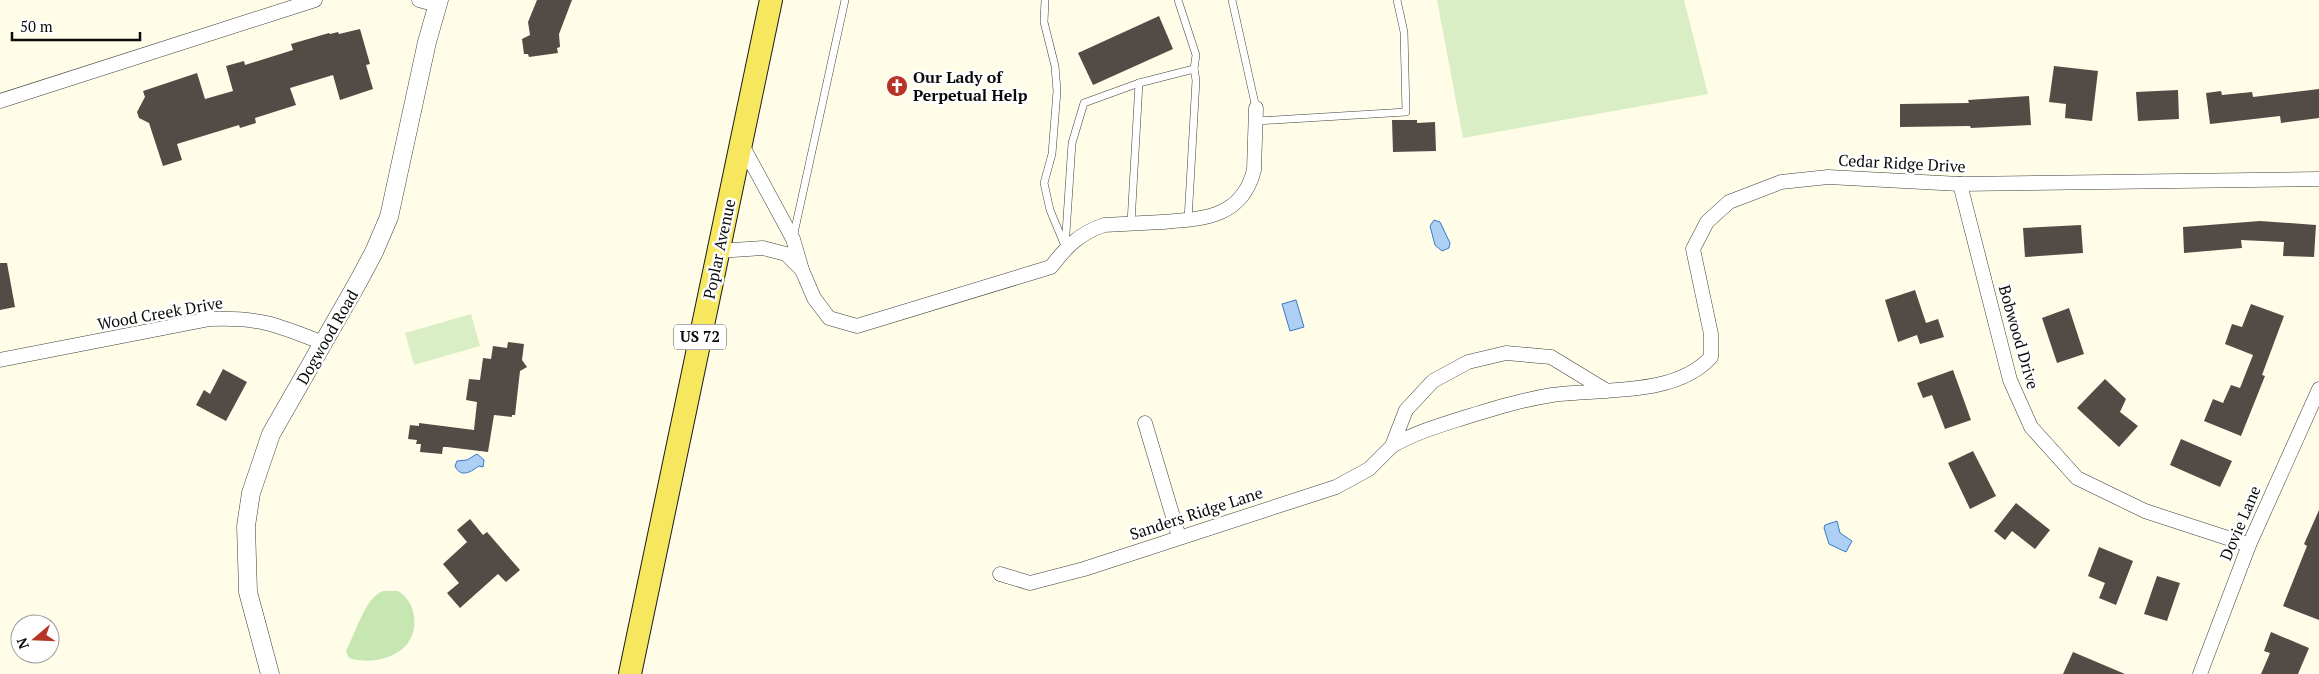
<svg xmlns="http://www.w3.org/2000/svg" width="2319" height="674" viewBox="0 0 2319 674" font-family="'PT Serif',serif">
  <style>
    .green { fill: #c6e7b2 }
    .pitch { fill: #d9eec4 }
    .water { fill: #adcff4; stroke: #3679c9 }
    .building { fill: #524c46 }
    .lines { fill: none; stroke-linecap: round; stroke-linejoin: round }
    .service-casing { stroke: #3d3d3d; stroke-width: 8 }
    .minor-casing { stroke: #3d3d3d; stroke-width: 15 }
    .tertiary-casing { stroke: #3d3d3d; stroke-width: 19 }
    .primary-casing { stroke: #1b1b1b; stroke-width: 24 }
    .service { stroke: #fff; stroke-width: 7 }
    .minor { stroke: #fff; stroke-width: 14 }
    .tertiary { stroke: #fff; stroke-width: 18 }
    .primary { stroke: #f6e75f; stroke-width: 22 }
    .labels { text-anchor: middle; stroke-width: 5; stroke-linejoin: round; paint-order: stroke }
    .shield { fill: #fff; stroke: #545454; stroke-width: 1 }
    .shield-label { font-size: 15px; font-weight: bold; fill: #0a0a0a }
    .poi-label { font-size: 16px; font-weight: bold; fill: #0a0a0a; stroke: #fff; text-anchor: start }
    .street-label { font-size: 16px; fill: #0a0a0a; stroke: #fff }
  </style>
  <rect width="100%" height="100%" fill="#fffde7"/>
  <!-- green -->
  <path class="green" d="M383,591H398C408,597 412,605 414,616C419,653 379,667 349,658L346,651C355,635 365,597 383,591Z"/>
  <!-- pitch -->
  <g class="pitch">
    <polygon points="1437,0 1684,0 1708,94 1463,138"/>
    <polygon points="471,314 480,346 414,365 405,333"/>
  </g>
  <!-- water -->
  <g class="water">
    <polygon points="1434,220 1440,222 1450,243 1449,248 1442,251 1435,245 1430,226"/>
    <polygon points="1296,300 1304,327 1290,331 1282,304"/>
    <path d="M477,454L484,460L483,467L479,466C472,471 461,479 455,466L457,461L467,460Z"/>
    <polygon points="1837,521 1840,533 1852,541 1846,552 1829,544 1824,528 1825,525"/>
  </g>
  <!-- building -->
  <g class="building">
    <polygon points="537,0 572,0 559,34 560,47 557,48 558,53 529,57 528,54 524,54 522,39 530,35 528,22"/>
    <polygon points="1159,16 1173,49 1093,85 1078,53"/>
    <polygon points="360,29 370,64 366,65 373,89 340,100 333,75 290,88 296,105 255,118 256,123 240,128 239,125 177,144 182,160 163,166 149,123 139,118 137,112 145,97 143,91 197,73 205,99 233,91 226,66 244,61 245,65 293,50 291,44 329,33 330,34 338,32 339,34"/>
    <polygon points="2054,66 2098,71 2092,121 2065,118 2066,104 2049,102"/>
    <polygon points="2319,89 2319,118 2281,123 2280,116 2210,124 2206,93 2221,91 2222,95 2252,92 2253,97"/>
    <polygon points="2178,90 2179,119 2138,121 2136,92"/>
    <polygon points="2029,96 2031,125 1971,128 1970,126 1900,127 1900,104 1969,103 1968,100"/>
    <polygon points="1392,120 1417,120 1417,123 1435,122 1436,151 1393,152"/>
    <polygon points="2260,221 2316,225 2314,257 2283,256 2284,242 2241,240 2242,248 2184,253 2183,227"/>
    <polygon points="2081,225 2083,253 2025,257 2023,228"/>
    <polygon points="0,263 7,263 15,307 0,310"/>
    <polygon points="1915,290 1926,323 1938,319 1944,337 1920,344 1917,335 1898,342 1885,300"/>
    <polygon points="2251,304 2284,316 2262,375 2265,376 2241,436 2204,421 2213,399 2223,403 2231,385 2240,388 2253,355 2225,344 2232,324 2242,327"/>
    <polygon points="2069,308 2084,354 2057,363 2042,318"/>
    <polygon points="508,342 524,344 522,360 527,367 520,371 515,415 512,415 512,417 494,415 488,452 447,447 443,447 442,454 420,452 421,444 416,444 417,440 408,439 410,425 419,426 419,423 474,430 477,402 466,400 469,379 480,380 483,358 491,359 493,346 507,348"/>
    <polygon points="223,369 247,382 226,421 196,405 204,390 210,394"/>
    <polygon points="1953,370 1971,420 1945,429 1932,395 1923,398 1917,383"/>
    <polygon points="2105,379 2126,399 2120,412 2138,426 2119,447 2077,408"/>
    <polygon points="2181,439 2232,461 2220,487 2170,465"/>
    <polygon points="1973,451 1996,496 1970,509 1948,463"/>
    <polygon points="2016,503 2050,530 2035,549 2012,531 2005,540 1994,531"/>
    <polygon points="2319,510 2319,620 2283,606 2307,546 2304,544"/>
    <polygon points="470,519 483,535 487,532 520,570 506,582 498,574 460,608 447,593 459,583 443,564 467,542 457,530"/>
    <polygon points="2099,547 2133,561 2116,605 2099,598 2105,583 2088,576"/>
    <polygon points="2157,576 2180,583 2167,621 2144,614"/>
    <polygon points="2271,632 2309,648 2298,674 2261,674 2270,653 2264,651"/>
    <polygon points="2073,652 2125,674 2063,674"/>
  </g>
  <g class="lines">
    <!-- service casing -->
    <g class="service-casing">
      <g id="service">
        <polyline points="1045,0 1044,22 1055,66 1057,91 1052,154 1044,183 1050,210 1065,246"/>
        <polyline points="1178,0 1196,55 1194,69 1196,80 1188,220"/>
        <polyline points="1232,0 1256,108"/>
        <polyline points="1256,121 1406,112 1404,32 1397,0"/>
        <polyline points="1131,223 1139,83"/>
        <polyline points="793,238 845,0"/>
        <polyline points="1065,248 1072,143 1084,103 1139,83 1194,69"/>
      </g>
    </g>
    <!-- minor casing -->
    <g class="minor-casing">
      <g id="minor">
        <polyline points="419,0 437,5"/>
        <polyline points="0,101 315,0"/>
        <polyline points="1960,184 2010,380 2031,427 2077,478 2145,511 2249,545"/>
        <polyline points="718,251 763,248 786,254 802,270 793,239 741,143"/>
        <path d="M802,270L814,298L829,318L857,326L1051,267C1066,247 1080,233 1104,225C1123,224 1142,223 1162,222C1203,219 1242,218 1254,170L1256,108"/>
        <path d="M0,360L210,319C260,317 278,325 323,343"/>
        <path d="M1607,391L1551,357L1506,353L1468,362L1433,381L1406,410L1392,446C1414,433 1438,426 1463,418C1492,409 1521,400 1552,395C1601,388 1675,397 1711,357V334L1693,249L1707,222L1729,202L1781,182L1828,177L1960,184L2319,179"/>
        <polyline points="1145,423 1179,537"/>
        <polyline points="1000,574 1030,583 1084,569 1336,487 1369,469 1392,446"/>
        <polyline points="2200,674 2249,545 2319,389"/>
      </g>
    </g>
    <!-- tertiary casing -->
    <g class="tertiary-casing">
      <polyline id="tertiary" points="270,674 248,592 246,526 251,493 271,434 358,282 374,252 389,217 427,42 439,0"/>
    </g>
    <!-- primary casing -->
    <g class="primary-casing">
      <polyline id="primary" points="630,674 771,0"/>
    </g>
    <!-- service -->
    <use href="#service" class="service"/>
    <!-- minor -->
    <use href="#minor" class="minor"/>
    <!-- tertiary -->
    <use href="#tertiary" class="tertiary"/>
    <!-- primary -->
    <use href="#primary" class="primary"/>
  </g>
  <!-- icons -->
  <defs>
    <g id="church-disc" transform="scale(1.125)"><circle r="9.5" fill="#b53426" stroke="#fff"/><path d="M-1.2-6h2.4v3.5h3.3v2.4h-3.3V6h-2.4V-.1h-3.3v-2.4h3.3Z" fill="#fff"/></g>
  </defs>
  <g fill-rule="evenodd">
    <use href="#church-disc" x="897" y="86"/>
  </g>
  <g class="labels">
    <!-- shield labels -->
    <rect class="shield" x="674" y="324.5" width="52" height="25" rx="4"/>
    <g class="shield-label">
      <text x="700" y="342">US 72</text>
    </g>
    <!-- poi labels -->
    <g class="poi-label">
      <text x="913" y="83">Our Lady of<tspan x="913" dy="18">Perpetual Help</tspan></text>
    </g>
    <!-- street labels -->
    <g class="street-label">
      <text transform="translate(1902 163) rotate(3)" y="6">Cedar Ridge Drive</text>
      <text transform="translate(719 249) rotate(-78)" y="6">Poplar Avenue</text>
      <text transform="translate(160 313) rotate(-10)" y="6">Wood Creek Drive</text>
      <text transform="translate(327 337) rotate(-60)" y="6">Dogwood Road</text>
      <text transform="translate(2019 337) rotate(74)" y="6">Bobwood Drive</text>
      <text transform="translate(1196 513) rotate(-18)" y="6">Sanders Ridge Lane</text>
      <text transform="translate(2240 523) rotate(-67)" y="6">Dovie Lane</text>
    </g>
  </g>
  <!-- north arrow -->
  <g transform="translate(35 639) rotate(251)"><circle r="24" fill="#ffffff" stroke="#9d9d9d"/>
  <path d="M0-4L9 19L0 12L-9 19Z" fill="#b53426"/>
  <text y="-8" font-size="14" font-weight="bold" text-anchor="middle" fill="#0a0a0a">N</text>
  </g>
  <!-- scale -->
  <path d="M12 32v8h128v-8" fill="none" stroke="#0a0a0a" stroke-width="2.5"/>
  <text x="20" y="32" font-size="15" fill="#0a0a0a" stroke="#ffffff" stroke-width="4" paint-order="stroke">50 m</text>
</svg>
